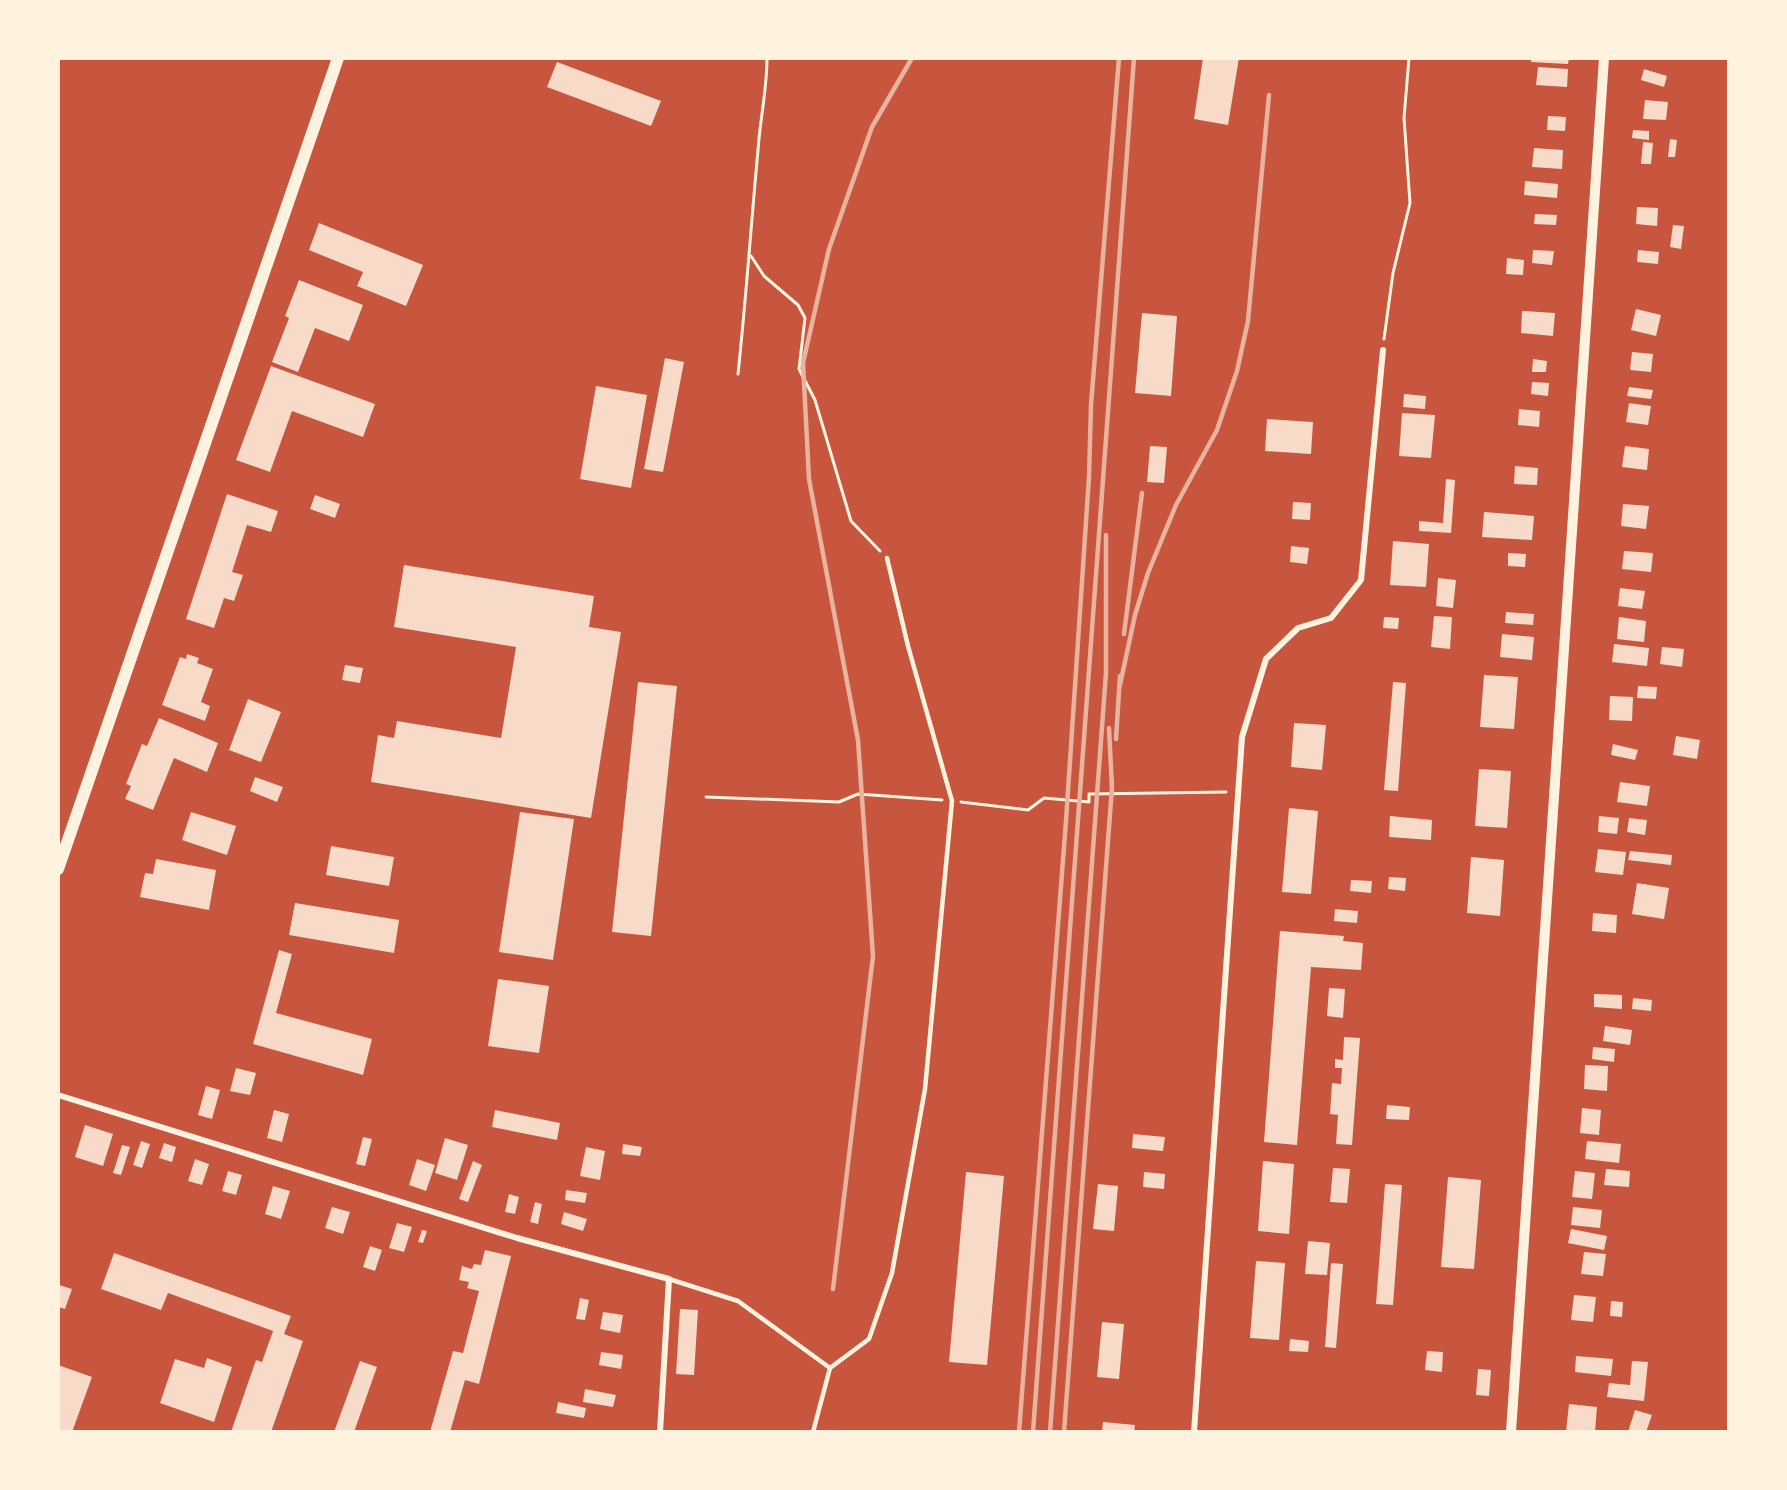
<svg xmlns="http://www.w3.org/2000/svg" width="1787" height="1490" viewBox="0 0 1787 1490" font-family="Raleway,sans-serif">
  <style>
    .building { fill: #f7dbc8 }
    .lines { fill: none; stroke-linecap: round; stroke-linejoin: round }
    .path { stroke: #fff3e0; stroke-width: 3 }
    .service { stroke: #fff3e0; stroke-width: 4.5 }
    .minor { stroke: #fff3e0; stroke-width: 6 }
    .tertiary { stroke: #fff3e0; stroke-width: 10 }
    .secondary { stroke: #fff3e0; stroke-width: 12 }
    .rail { stroke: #e9b49f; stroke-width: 4.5 }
  </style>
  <rect width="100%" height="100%" fill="#c8553d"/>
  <!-- building -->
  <g class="building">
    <polygon points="1203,58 1239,58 1228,125 1194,119"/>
    <polygon points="1531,58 1569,58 1568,64 1531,62"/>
    <polygon points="557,62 661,101 651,126 547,87"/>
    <polygon points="1538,67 1568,69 1567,87 1536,85"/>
    <polygon points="1644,69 1667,76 1664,87 1641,80"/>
    <polygon points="1645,100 1668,102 1666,120 1643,119"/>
    <polygon points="1548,116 1566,117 1565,131 1547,130"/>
    <polygon points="1633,130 1649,131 1649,140 1632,138"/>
    <polygon points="1670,139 1677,140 1675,157 1668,157"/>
    <polygon points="1643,142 1653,143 1651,164 1641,164"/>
    <polygon points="1534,148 1563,150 1562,169 1532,167"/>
    <polygon points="1525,181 1558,184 1557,198 1524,195"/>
    <polygon points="1637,207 1658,208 1657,226 1636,224"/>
    <polygon points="1535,214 1557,215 1556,225 1534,224"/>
    <polygon points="319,223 423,265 406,306 357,286 363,272 309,250"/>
    <polygon points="1673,225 1684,226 1681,249 1670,247"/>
    <polygon points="1533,250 1554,251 1552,265 1532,263"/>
    <polygon points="1638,250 1659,252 1658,264 1637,262"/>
    <polygon points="1507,258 1524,260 1523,275 1506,274"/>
    <polygon points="299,280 363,305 349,341 315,328 298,372 272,362 289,318 285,316"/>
    <polygon points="1636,309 1661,315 1656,336 1631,330"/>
    <polygon points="1522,311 1555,313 1553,336 1521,333"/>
    <polygon points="1142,313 1177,316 1171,396 1135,393"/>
    <polygon points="1632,352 1653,354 1651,372 1630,370"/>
    <polygon points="665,358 684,362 663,472 644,469"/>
    <polygon points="1533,359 1547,361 1546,372 1532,372"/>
    <polygon points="271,366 375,404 363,437 292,411 270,472 236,460"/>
    <polygon points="1532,382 1549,383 1548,396 1531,394"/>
    <polygon points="596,386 647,395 631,488 580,479"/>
    <polygon points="1629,387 1653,390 1651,399 1627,396"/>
    <polygon points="1404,394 1426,396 1425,409 1403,407"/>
    <polygon points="1629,403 1651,406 1648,425 1626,422"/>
    <polygon points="1519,409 1540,411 1539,427 1518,425"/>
    <polygon points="1402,413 1435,415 1431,458 1399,456"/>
    <polygon points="1267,419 1313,422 1311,454 1265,451"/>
    <polygon points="1150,446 1167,447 1164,483 1147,482"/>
    <polygon points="1625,446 1649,449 1647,470 1622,467"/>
    <polygon points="1515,466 1538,468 1537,485 1514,484"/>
    <polygon points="1446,479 1455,480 1451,533 1419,531 1419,521 1443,523"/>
    <polygon points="227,494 278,511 271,532 247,525 232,572 243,575 234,601 224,598 214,628 186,619"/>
    <polygon points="315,495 340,504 335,518 310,509"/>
    <polygon points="1293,502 1311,503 1310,520 1292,519"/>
    <polygon points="1623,504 1649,506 1646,529 1621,526"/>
    <polygon points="1484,512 1534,516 1532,540 1482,537"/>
    <polygon points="1393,541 1429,544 1426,587 1390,585"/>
    <polygon points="1291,546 1309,548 1307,564 1290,562"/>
    <polygon points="1624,551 1653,553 1651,572 1622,569"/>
    <polygon points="1508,553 1526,554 1525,567 1508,566"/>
    <polygon points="404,565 594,596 589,627 621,632 591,818 371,782 378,735 394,738 397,721 501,738 516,647 394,627"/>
    <polygon points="1438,578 1456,580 1453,608 1436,606"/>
    <polygon points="1620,588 1645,591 1642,609 1618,606"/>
    <polygon points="1506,612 1534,614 1533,625 1505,623"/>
    <polygon points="1434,616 1452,617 1450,649 1431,647"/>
    <polygon points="1384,617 1399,618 1398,629 1383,628"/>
    <polygon points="1619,617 1646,621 1644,642 1617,639"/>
    <polygon points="1502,634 1534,637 1532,660 1500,657"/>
    <polygon points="1614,644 1649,648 1647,666 1612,662"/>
    <polygon points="1662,647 1684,649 1682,667 1660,664"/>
    <polygon points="187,654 199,658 197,663 213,669 201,702 210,706 205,721 162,705 180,657 186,659"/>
    <polygon points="345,665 363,668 360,683 342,680"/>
    <polygon points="1484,675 1518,677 1514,729 1480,727"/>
    <polygon points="638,682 677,686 651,936 612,932"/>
    <polygon points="1393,682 1406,683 1398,791 1384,790"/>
    <polygon points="1638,686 1657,687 1656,699 1637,698"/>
    <polygon points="1610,696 1633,697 1632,721 1609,720"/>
    <polygon points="248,699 281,712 261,762 229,750"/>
    <polygon points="159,718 218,743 207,772 174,758 153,810 125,799 131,786 126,784 142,744 147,746"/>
    <polygon points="1294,723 1326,725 1322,770 1291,767"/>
    <polygon points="1676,736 1700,740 1697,759 1673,755"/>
    <polygon points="1613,744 1638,750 1635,760 1611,755"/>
    <polygon points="1479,769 1511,771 1507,828 1475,826"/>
    <polygon points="255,777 283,787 277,802 250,791"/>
    <polygon points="1620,782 1650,786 1647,806 1617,802"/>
    <polygon points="1289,808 1318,811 1311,894 1282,892"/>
    <polygon points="191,812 236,826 227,855 182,840"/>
    <polygon points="520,812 574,819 553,960 499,952"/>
    <polygon points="1390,816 1432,820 1431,840 1389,837"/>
    <polygon points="1599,816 1619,818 1617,834 1598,832"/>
    <polygon points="1629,818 1647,820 1645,835 1627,832"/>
    <polygon points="331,846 394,857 389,886 326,875"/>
    <polygon points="1598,849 1626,852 1623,875 1595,872"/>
    <polygon points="1630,851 1672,855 1671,865 1628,860"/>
    <polygon points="1471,857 1504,860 1500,916 1467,913"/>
    <polygon points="156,859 216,870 209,910 140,897 145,873 153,874"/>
    <polygon points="1389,877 1406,878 1405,891 1388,889"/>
    <polygon points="1351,880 1372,881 1371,893 1350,891"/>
    <polygon points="1637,883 1669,888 1664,919 1632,914"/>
    <polygon points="295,903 399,920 394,953 289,935"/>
    <polygon points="1335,909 1358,911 1357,923 1334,921"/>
    <polygon points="1593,913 1617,915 1616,933 1592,931"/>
    <polygon points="1280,931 1344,936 1343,941 1363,943 1361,970 1311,967 1297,1145 1264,1142"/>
    <polygon points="279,950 292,954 276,1013 372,1039 363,1075 253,1044"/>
    <polygon points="498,979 549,986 539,1053 488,1046"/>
    <polygon points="1329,988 1345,989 1343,1018 1327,1016"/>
    <polygon points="1594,994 1622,995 1622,1009 1594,1007"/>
    <polygon points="1633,998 1652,1000 1651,1011 1632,1009"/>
    <polygon points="1605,1026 1632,1030 1630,1045 1603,1041"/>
    <polygon points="1344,1037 1360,1038 1352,1145 1336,1144 1338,1115 1330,1114 1332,1083 1341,1084 1342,1068 1335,1068 1335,1059 1343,1060"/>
    <polygon points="1593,1047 1615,1049 1614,1062 1592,1059"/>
    <polygon points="1585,1065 1608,1066 1607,1091 1584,1089"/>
    <polygon points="236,1068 256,1073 250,1095 230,1091"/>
    <polygon points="206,1086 220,1090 212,1119 198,1115"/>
    <polygon points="1387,1105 1410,1107 1409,1120 1386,1119"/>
    <polygon points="1582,1108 1601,1110 1599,1135 1580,1133"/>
    <polygon points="274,1110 289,1114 282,1142 267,1138"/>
    <polygon points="495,1110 560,1123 557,1140 492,1127"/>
    <polygon points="85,1125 113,1134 103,1166 75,1157"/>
    <polygon points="1133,1134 1165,1137 1163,1151 1132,1148"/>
    <polygon points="363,1137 372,1139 365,1166 356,1164"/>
    <polygon points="445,1138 468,1145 457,1180 435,1173"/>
    <polygon points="141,1141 150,1144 142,1168 133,1165"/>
    <polygon points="1587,1141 1621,1144 1619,1163 1585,1159"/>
    <polygon points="164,1143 176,1147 172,1162 159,1158"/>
    <polygon points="623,1144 642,1147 640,1156 622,1154"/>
    <polygon points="122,1145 130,1147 121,1175 113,1173"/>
    <polygon points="586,1147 605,1151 600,1180 580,1176"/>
    <polygon points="195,1159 209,1164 202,1185 188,1181"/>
    <polygon points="417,1159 435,1165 426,1191 409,1185"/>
    <polygon points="473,1161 482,1165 468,1202 459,1199"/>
    <polygon points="1263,1161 1294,1164 1289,1234 1258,1231"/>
    <polygon points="1333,1168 1350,1169 1347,1203 1330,1202"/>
    <polygon points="1606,1169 1630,1171 1629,1187 1604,1185"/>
    <polygon points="228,1171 242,1175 236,1195 222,1191"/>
    <polygon points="1575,1171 1595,1173 1592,1199 1572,1197"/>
    <polygon points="966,1172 1004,1176 987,1365 949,1362"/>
    <polygon points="1144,1172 1165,1174 1164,1189 1143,1187"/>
    <polygon points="1448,1177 1481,1180 1474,1269 1441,1267"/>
    <polygon points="1098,1184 1118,1186 1114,1231 1093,1229"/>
    <polygon points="1385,1184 1402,1185 1393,1305 1376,1304"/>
    <polygon points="273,1186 290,1191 281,1219 265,1214"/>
    <polygon points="566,1190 587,1193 585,1203 565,1200"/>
    <polygon points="509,1194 519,1197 515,1214 505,1212"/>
    <polygon points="535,1202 542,1204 538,1224 530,1222"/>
    <polygon points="332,1207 350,1212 343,1234 325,1228"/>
    <polygon points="1573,1207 1602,1210 1600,1228 1571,1225"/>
    <polygon points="564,1212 587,1219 583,1231 561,1224"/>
    <polygon points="397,1223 412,1227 404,1252 389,1248"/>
    <polygon points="1571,1229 1607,1236 1604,1250 1568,1243"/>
    <polygon points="422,1230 427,1231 423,1243 418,1242"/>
    <polygon points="1308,1241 1330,1243 1327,1275 1305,1274"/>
    <polygon points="370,1246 382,1250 375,1271 363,1267"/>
    <polygon points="485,1250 511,1256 479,1384 465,1380 450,1432 430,1432 453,1351 463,1353 479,1291 467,1288 469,1282 459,1280 462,1266 472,1269 474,1264 481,1265"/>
    <polygon points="1584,1252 1606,1254 1603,1276 1581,1274"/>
    <polygon points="114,1253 291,1316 284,1334 303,1341 271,1432 231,1432 256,1360 262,1362 273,1331 168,1293 161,1310 101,1289"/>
    <polygon points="1256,1261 1285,1263 1279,1340 1250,1338"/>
    <polygon points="1331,1263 1343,1264 1336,1348 1325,1347"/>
    <polygon points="59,1285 72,1289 65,1309 58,1307"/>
    <polygon points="1574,1295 1596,1297 1593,1322 1571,1320"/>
    <polygon points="580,1298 589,1300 585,1320 576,1319"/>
    <polygon points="1611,1301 1623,1302 1622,1317 1610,1316"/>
    <polygon points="680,1309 698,1310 694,1375 676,1374"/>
    <polygon points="603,1312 623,1315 620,1333 600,1329"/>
    <polygon points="1102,1322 1124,1324 1119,1379 1097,1377"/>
    <polygon points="1290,1339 1309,1341 1308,1352 1289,1351"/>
    <polygon points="1427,1351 1443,1352 1442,1372 1425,1370"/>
    <polygon points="601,1352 623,1355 621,1369 599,1365"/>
    <polygon points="1576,1356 1613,1359 1611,1376 1575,1372"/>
    <polygon points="207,1358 232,1367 214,1422 160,1403 175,1359 204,1368"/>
    <polygon points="360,1361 377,1367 354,1432 334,1432"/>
    <polygon points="1632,1361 1648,1362 1644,1401 1607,1397 1609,1383 1630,1385"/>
    <polygon points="58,1365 92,1377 72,1432 58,1432"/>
    <polygon points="1478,1369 1491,1370 1489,1396 1476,1395"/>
    <polygon points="585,1389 616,1395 613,1407 583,1402"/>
    <polygon points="558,1402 586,1408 584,1418 556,1413"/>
    <polygon points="1569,1404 1597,1407 1595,1432 1566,1432"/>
    <polygon points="1635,1410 1652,1415 1646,1432 1628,1432"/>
    <polygon points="1103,1422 1135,1425 1134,1432 1102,1432"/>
  </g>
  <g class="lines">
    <!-- path -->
    <g class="path">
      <polyline points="751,256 764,276 798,305 805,318 799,369 815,400 851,521 880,551"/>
      <polyline points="1384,339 1393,273 1410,203 1404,118 1409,58"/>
      <path d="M738,374C746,299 751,225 758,150C760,119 767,90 767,58"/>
      <polyline points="706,797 839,802 858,794 942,800"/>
      <polyline points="961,802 1028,810 1044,798 1089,802 1089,794 1226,792"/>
    </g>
    <!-- service -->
    <g class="service">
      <polyline points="669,1279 738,1301 830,1368 813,1432"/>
      <polyline points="830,1368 869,1339 892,1273 925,1089 952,801 908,646 887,558"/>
    </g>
    <!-- minor -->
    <g class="minor">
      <polyline points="58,1095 517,1238 669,1279 660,1432"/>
      <polyline points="1194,1432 1242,737 1266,659 1298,628 1331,618 1361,580 1383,350"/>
    </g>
    <!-- tertiary -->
    <polyline class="tertiary" points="1511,1432 1604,58"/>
    <!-- secondary -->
    <polyline class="secondary" points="58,869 338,58"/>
    <!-- rail -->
    <g class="rail">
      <polyline points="1124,634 1142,493"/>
      <polyline points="1120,685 1135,615 1148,573 1176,505 1217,430 1237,371 1248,321 1269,95"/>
      <polyline points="1116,739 1120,676"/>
      <polyline points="833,1289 873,956 858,740 809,479 803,363 829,249 872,127 912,58"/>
      <polyline points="1019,1432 1066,821 1089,477 1091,405 1119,58"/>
      <polyline points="1033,1432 1134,58"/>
      <polyline points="1050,1432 1106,673 1106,535"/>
      <polyline points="1064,1432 1112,787 1109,728"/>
    </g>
  </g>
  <!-- border -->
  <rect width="1787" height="1490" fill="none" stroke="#fff3e0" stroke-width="120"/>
</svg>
